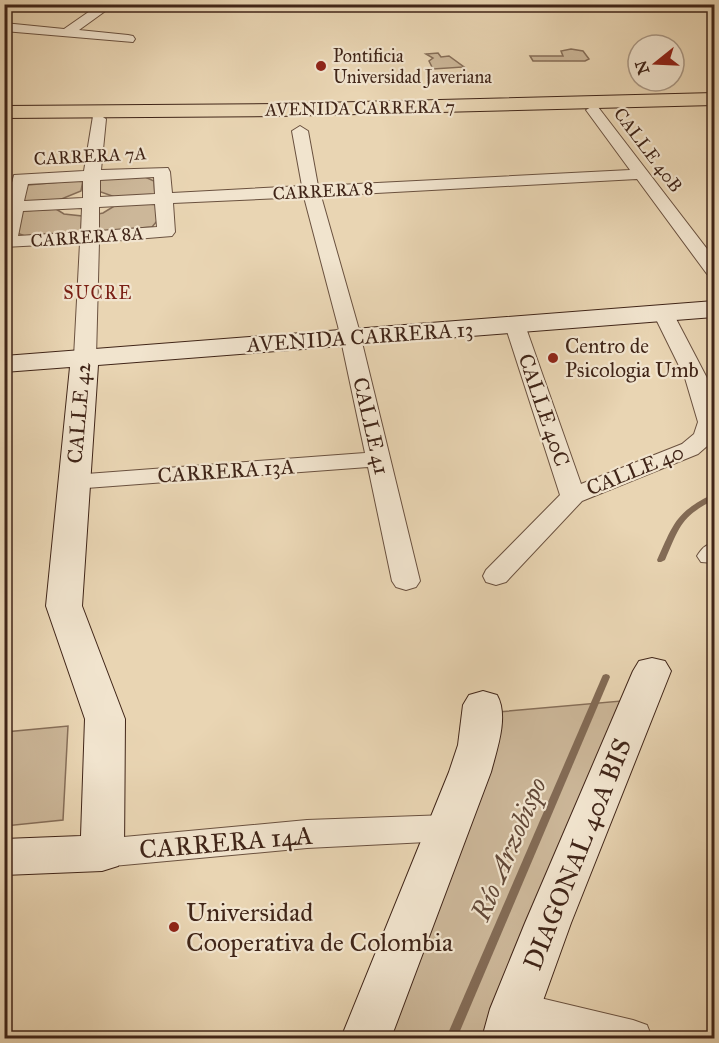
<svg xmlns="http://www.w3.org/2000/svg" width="719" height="1043" viewBox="0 0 719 1043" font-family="'IM FELL Great Primer',serif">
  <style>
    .green { fill: #ccb799; stroke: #866e58; stroke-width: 1.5 }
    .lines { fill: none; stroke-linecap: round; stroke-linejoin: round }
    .stream { fill: #836b55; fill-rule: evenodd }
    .street-casing { stroke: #6a513f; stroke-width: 2 }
    .secondary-casing { stroke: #402518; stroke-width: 2 }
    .primary-casing { stroke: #402518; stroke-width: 2 }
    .street { fill: #f1e4ce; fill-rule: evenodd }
    .secondary { fill: #f1e4ce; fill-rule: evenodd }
    .primary { fill: #e9d5b3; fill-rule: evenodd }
    .poi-dot { fill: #8f2418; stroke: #f1e4ce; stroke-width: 2 }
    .labels { text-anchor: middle; stroke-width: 4.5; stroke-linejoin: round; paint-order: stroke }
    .far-poi-label { font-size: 18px; fill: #402518; stroke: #f1e4ce; text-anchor: start }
    .far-street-label { font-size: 18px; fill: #402518; stroke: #f1e4ce }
    .far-neighbourhood-label { font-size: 18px; letter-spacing: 1.5px; fill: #7a1f14; stroke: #f1e4ce }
    .street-label { font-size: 21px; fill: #402518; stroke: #f1e4ce }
    .poi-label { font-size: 21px; fill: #402518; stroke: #f1e4ce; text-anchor: start }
    .near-street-label { font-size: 26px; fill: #402518; stroke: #f1e4ce }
    .near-poi-label { font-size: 26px; fill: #402518; stroke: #f1e4ce; text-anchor: start }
    .near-water-label { font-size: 27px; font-style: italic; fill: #624837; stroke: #f1e4ce }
  </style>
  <rect width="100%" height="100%" fill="#e9d5b3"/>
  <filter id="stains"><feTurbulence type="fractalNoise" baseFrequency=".00333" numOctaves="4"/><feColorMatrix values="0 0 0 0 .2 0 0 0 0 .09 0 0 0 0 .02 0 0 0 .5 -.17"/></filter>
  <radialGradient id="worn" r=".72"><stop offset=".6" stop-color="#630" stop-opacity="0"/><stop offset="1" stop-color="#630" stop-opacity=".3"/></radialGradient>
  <!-- green -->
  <g class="green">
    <polygon points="571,49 583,51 589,59 585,61 533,61 530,56 563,56 561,51"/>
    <polygon points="438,53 441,57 449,56 464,67 433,69 429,61 433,58 426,54"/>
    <polygon points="145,177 154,181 155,196 115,197 98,191 98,179"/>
    <polygon points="83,180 81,191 59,200 22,203 25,187 28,185"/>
    <polygon points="156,203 157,221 152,227 92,232 93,215 103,213 116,205"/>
    <polygon points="56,209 64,214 82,216 81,233 25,236 17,233 20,211"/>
    <polygon points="621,701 505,978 486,1038 384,1038 498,712"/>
    <polygon points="68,726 63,820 5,826 5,732"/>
  </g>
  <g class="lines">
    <!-- stream -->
    <g class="stream">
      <path d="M711,495H714V500C681,516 679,528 665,560L661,562H658L657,560C673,525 675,513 711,495Z"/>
      <polygon points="606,674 609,675 610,677 457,1038 446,1038 602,677 603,675"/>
    </g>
    <!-- street casing -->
    <g class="street-casing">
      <g id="street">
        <polygon points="100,4 115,4 79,30 128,35 133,36 135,39 133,42 4,31 4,23 64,29"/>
        <path d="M593,106L598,107L714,258V276L707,274L637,179L321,196L358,326L420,581L416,587L406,590L396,587L392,581L368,467L73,489L64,487L61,482L64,477L73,475L365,453L338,326L304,197L173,203L175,232L172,236L99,242L96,357L93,362L85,363L77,362L74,357L80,243L4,247V202H7L14,175L84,171L93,116L98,114L106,119L101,170L168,168L170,172L172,193L302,186L292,131L300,126L308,131L318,186L630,170L586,110ZM154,177L155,194L100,197V180ZM83,181V198L24,201L28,184ZM155,204L157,227L99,231V207ZM82,208L81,232L18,236L23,211Z"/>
        <polygon points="663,307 670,309 673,313 707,378 714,403 714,440 698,454 582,501 506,582 496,585 486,582 483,576 486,570 560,495 505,325 508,321 522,321 525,325 581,484 682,444 694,434 698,422 685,378 653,313 656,309"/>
        <path d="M714,543V563L701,562L697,556C702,548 705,545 714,543Z"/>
        <polygon points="447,815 459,818 464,828 459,838 447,841 307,848 102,867 90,863 85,853 90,843 102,839 307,820"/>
        <path d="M515,992L633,1020L647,1025L652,1038C603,1043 548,1039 502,1021L496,1009L502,997Z"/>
      </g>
    </g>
    <!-- secondary casing -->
    <g class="secondary-casing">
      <g id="secondary">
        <polygon points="714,301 714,317 98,365 82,606 125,719 124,853 118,866 102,871 4,875 4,839 81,836 85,719 46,606 70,367 4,372 4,356"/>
        <polygon points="652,658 665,661 671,671 571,923 540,1009 532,1038 482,1038 490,1009 525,923 633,671 639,661"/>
        <path d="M483,691L497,695C509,716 497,749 491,772L391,1038H341L449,772L458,745L463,705L469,695Z"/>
      </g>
    </g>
    <!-- primary casing -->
    <g class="primary-casing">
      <polygon id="primary" points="714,93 714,105 278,116 4,118 4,106 278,104"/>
    </g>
    <!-- street -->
    <use href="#street" class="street"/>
    <!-- secondary -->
    <use href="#secondary" class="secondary"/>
    <!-- primary -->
    <use href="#primary" class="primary"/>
  </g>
  <!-- markers -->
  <g class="poi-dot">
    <circle cx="321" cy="66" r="6"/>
    <circle cx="553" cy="358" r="6"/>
    <circle cx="174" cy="927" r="6"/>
  </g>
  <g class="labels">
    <!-- far-poi labels -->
    <g class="far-poi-label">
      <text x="333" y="62">Pontificia<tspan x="333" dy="21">Universidad Javeriana</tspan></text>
    </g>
    <!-- far-street labels -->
    <g class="far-street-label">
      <text transform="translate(360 108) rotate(-1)" y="6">AVENIDA CARRERA 7</text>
      <text transform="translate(648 150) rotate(53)" y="6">CALLE 40B</text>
      <text transform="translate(90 156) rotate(-3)" y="6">CARRERA 7A</text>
      <text transform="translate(323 191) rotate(-3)" y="6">CARRERA 8</text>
      <text transform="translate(87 237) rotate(-4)" y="6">CARRERA 8A</text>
    </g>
    <!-- far-neighbourhood labels -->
    <g class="far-neighbourhood-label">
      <text x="98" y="299">SUCRE</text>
    </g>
    <!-- street labels -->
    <g class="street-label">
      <text transform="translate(360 337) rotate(-4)" y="7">AVENIDA CARRERA 13</text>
      <text transform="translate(544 410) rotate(71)" y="7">CALLE 40C</text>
      <text transform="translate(79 413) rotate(-85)" y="7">CALLE 42</text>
      <text transform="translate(371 426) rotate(77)" y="7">CALLE 41</text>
      <text transform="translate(635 470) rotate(-22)" y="7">CALLE 40</text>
      <text transform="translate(226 471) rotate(-4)" y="7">CARRERA 13A</text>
    </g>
    <!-- poi labels -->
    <g class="poi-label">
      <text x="565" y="353">Centro de<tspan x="565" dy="24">Psicologia Umb</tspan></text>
    </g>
    <!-- near-street labels -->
    <g class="near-street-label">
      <text transform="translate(226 842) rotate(-5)" y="9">CARRERA 14A</text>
      <text transform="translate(577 854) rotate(-68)" y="9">DIAGONAL 40A BIS</text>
    </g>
    <!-- near-poi labels -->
    <g class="near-poi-label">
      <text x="186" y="921">Universidad<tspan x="186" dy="30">Cooperativa de Colombia</tspan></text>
    </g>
    <!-- near-water labels -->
    <g class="near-water-label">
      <text transform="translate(509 849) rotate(-67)" y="9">Río Arzobispo</text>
    </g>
  </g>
  <!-- margin -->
  <rect width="719" height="1043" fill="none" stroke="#e9d5b3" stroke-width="24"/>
  <rect x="6" y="6" width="707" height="1031" fill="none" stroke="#402518" stroke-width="3"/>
  <rect x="12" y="12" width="695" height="1019" fill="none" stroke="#402518" stroke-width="1.5"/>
  <!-- north arrow -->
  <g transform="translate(656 63) rotate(252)"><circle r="28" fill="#f1e4ce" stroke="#aa9885" stroke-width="1.5"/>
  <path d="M0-4.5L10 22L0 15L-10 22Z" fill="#8f2418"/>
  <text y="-9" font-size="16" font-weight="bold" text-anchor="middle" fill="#402518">N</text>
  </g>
  <rect width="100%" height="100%" filter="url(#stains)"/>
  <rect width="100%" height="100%" fill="url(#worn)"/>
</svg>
